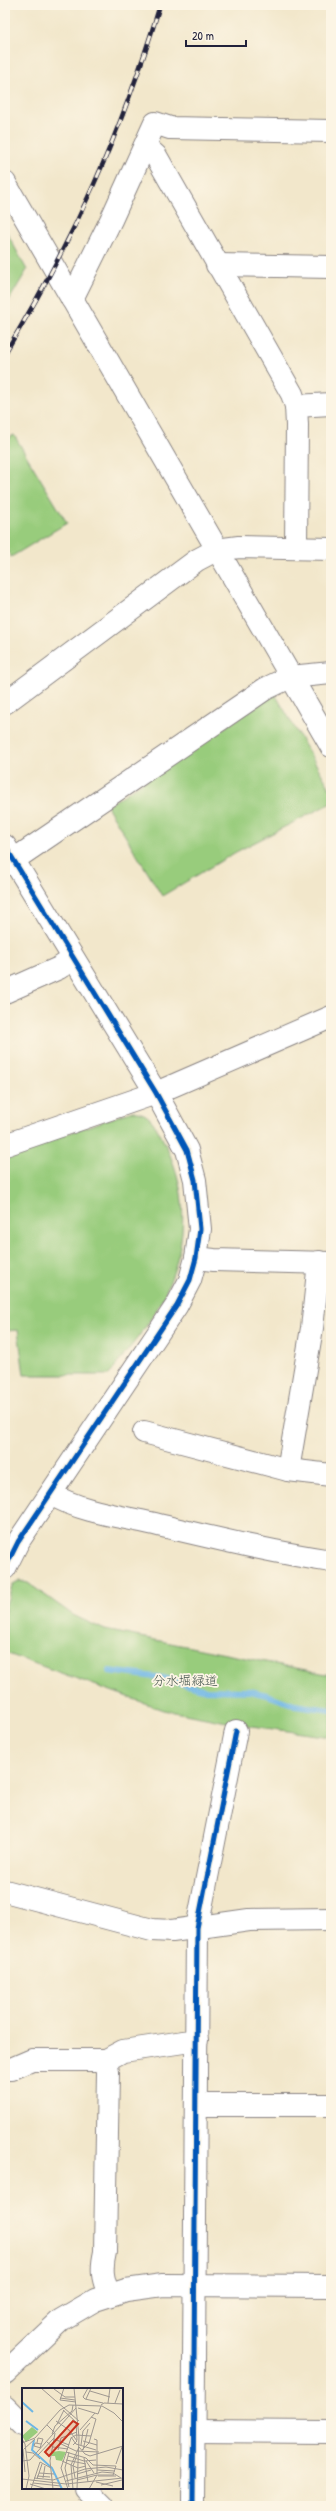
<svg xmlns="http://www.w3.org/2000/svg" width="336" height="2511" viewBox="0 0 336 2511" font-family="'Patrick Hand','Klee One',sans-serif">
  <style>
    .green { fill: #98cc7c; stroke: #5d775c }
    .lines { fill: none; stroke-linecap: round; stroke-linejoin: round }
    .stream { stroke: #6db6e5; stroke-width: 6 }
    .minor-casing { stroke: #8a8483; stroke-width: 24 }
    .minor { stroke: #fff; stroke-width: 22 }
    .rail-casing { stroke: #22223b; stroke-width: 4.5 }
    .rail { stroke: #fcf5e5; stroke-width: 3; stroke-dasharray: 9; stroke-linecap: butt }
    .cycleway-casing { stroke: #fcf5e5; stroke-width: 8 }
    .cycleway { stroke: #0057b8; stroke-width: 5 }
    .labels { text-anchor: middle; stroke-width: 3.5; stroke-linejoin: round; paint-order: stroke }
    .park-label { font-size: 13px; fill: #45554e; stroke: #fcf5e5 }
    .inset-river { fill: none; stroke: #6db6e5; stroke-width: 2 }
    .inset-road { fill: none; stroke: #9f9891; stroke-width: 1 }
    .view { fill: #c8321e; fill-opacity: 0.15; stroke: #c8321e; stroke-width: 2 }
    .inset-edge { fill: none; stroke: #22223b; stroke-width: 2 }
  </style>
  <rect width="100%" height="100%" fill="#fcf5e5"/>
  <filter id="ink" filterUnits="userSpaceOnUse"><feTurbulence type="fractalNoise" baseFrequency=".025" numOctaves="2"/><feDisplacementMap in="SourceGraphic" scale="8" xChannelSelector="R" yChannelSelector="G"/><feConvolveMatrix kernelMatrix="1 2 1 2 8 2 1 2 1" color-interpolation-filters="sRGB"/></filter>
  <filter id="wash" filterUnits="userSpaceOnUse"><feTurbulence type="fractalNoise" baseFrequency=".012" numOctaves="4" result="noise"/><feDisplacementMap in="SourceGraphic" scale="16" xChannelSelector="R" yChannelSelector="G"/><feGaussianBlur stdDeviation="0.9" result="paint"/><feColorMatrix in="noise" values="0 0 0 0 0 0 0 0 0 0 0 0 0 0 0 0 0 1.4 0 .05"/><feComposite in="paint" operator="in"/></filter>
  <g filter="url(#wash)">
    <rect width="100%" height="100%" fill="#f2e7cb"/>
    <!-- green -->
    <g class="green">
      <polygon points="5,229 27,270 5,307"/>
      <polygon points="14,435 67,523 11,557 5,547 5,440"/>
      <polygon points="275,694 331,790 331,803 236,852 162,896 107,806"/>
      <path d="M133,1111C137,1112 144,1113 147,1116C155,1121 166,1146 170,1155C192,1206 184,1261 157,1309C144,1332 124,1354 109,1375H24L18,1330L5,1331V1155Z"/>
      <polygon points="19,1581 28,1583 73,1615 105,1630 331,1675 331,1737 237,1724 164,1710 8,1654 5,1652 5,1607 13,1584"/>
    </g>
    <g class="lines">
      <!-- stream -->
      <polyline class="stream" points="109,1671 163,1678 206,1690 250,1691 267,1695 295,1705 331,1710"/>
    </g>
  </g>
  <g filter="url(#ink)">
    <g class="lines">
      <!-- minor casing -->
      <g class="minor-casing">
        <g id="minor">
          <polyline points="145,146 156,156 292,394 296,406 297,425 296,548"/>
          <polyline points="5,183 331,746"/>
          <polyline points="217,265 331,267"/>
          <polyline points="72,299 111,220 155,123 170,128 331,131"/>
          <polyline points="296,406 331,404"/>
          <polyline points="5,703 197,560 216,550 239,547 331,549"/>
          <polyline points="5,846 156,1093 187,1150 195,1180 200,1229 196,1258 190,1280 177,1305 18,1542 5,1568"/>
          <polyline points="15,859 265,689 290,677 331,673"/>
          <polyline points="5,992 59,968 73,959"/>
          <polyline points="5,1145 156,1093 331,1017"/>
          <polyline points="196,1258 214,1260 331,1263"/>
          <polyline points="144,1432 288,1470 331,1475"/>
          <polyline points="288,1470 312,1328 319,1262"/>
          <path d="M51,1494C79,1511 118,1516 150,1523C210,1537 270,1552 331,1561"/>
          <polyline points="5,1891 152,1930 172,1931 249,1920 331,1919"/>
          <path d="M106,2060L108,2072L105,2252C101,2269 102,2278 109,2294"/>
          <polyline points="5,2069 11,2069 32,2060 106,2060 123,2051 197,2040"/>
          <polyline points="196,2105 331,2105"/>
          <polyline points="5,2373 61,2320 95,2300 126,2290 163,2285 331,2286"/>
          <polyline points="5,2407 23,2425"/>
          <polyline points="194,2431 331,2432"/>
          <polyline points="85,2488 103,2506"/>
          <polyline points="193,2506 197,1928 236,1731"/>
        </g>
      </g>
      <!-- minor -->
      <use href="#minor" class="minor"/>
      <!-- rail casing -->
      <g class="rail-casing">
        <path id="rail" d="M5,353C74,240 122,131 160,5"/>
      </g>
      <!-- rail -->
      <use href="#rail" class="rail"/>
      <!-- cycleway casing -->
      <g class="cycleway-casing">
        <g id="cycleway">
          <polyline points="5,846 156,1093 187,1150 195,1180 200,1229 196,1258 190,1280 177,1305 18,1542 5,1568"/>
          <polyline points="193,2506 197,1928 236,1731"/>
        </g>
      </g>
      <!-- cycleway -->
      <use href="#cycleway" class="cycleway"/>
    </g>
  </g>
  <g class="labels">
    <!-- park labels -->
    <g class="park-label">
      <text x="185" y="1685">分水堀緑道</text>
    </g>
  </g>
  <!-- overview -->
  <g transform="translate(22 2388)">
    <rect width="101" height="101" fill="#f2e7cb"/>
    <path d="M10,39L16,44L4,54L0,48ZM30,64L37,63L44,64L40,73L34,72L33,68H29Z" fill="#98cc7c"/>
    <path class="inset-river" d="M0,14L11,24M4,33L16,42M12,52L10,62L30,80L40,101"/>
    <path class="inset-road" d="M19,0L57,33M42,0L38,12L54,14M52,0L57,49L55,101M32,1L43,9H53M68,3L88,9M38,10L53,12M63,11L81,15M63,11L61,9L66,0M64,11L69,0M86,15L88,0M93,15L98,2M79,17L82,15L101,16M56,20L76,26L79,18M41,22L54,34L55,52M34,33L47,42L55,53L51,57M35,36L42,22M25,37L33,45L28,73L31,101M58,42L73,25M30,46L33,38L50,23L51,17M49,49L54,56L74,62M0,51L3,56L7,88L4,101M32,51L47,57M72,51L75,52V86M61,53L75,57M25,54L31,59L46,61M0,55L13,50L38,22L47,17L80,18L92,25L101,34M15,55L16,50L21,51L18,60M37,55L54,63L77,64M59,57L61,43L68,35M57,59L63,66L68,68L101,58M19,60L12,58L13,55L19,56M1,61L3,84M2,61L13,51M36,62L39,50L55,44M60,62L67,55L74,31L69,29M61,62L66,41M4,64L11,65L18,71M44,64L64,70L71,77L94,78L91,87M16,67L32,50M46,68L62,73L74,72M62,70L66,94M44,72L64,76M0,73L8,72L54,20M40,73L56,80L64,78M64,73L72,85M94,76L100,59M75,82L93,83M17,85L32,86M55,86L69,82M15,88L28,89M76,88H94M12,90L31,92L63,81L84,79L101,82M21,90L23,78M53,90L51,78L55,67M0,91L44,96L101,90M15,91L20,76M55,92L75,87H92M44,93L80,84L91,85L99,90M74,94L91,98M11,95L39,98M8,96L24,101M79,97L100,92M47,99L43,80L47,64M9,101L18,74L29,80M46,101L39,80L49,50L54,47L69,48M51,101L49,77L57,59M67,101L75,87"/>
    <path class="view" d="M51,33L56,36L27,68L23,64Z"/>
    <rect width="101" height="101" class="inset-edge"/>
  </g>
  <!-- margin -->
  <rect width="336" height="2511" fill="none" stroke="#fcf5e5" stroke-width="20"/>
  <!-- scale -->
  <path d="M186 40v6h60v-6" fill="none" stroke="#22223b" stroke-width="2"/>
  <text x="192" y="40" font-size="12" fill="#22223b" stroke="#fcf5e5" stroke-width="3" paint-order="stroke">20 m</text>
</svg>
